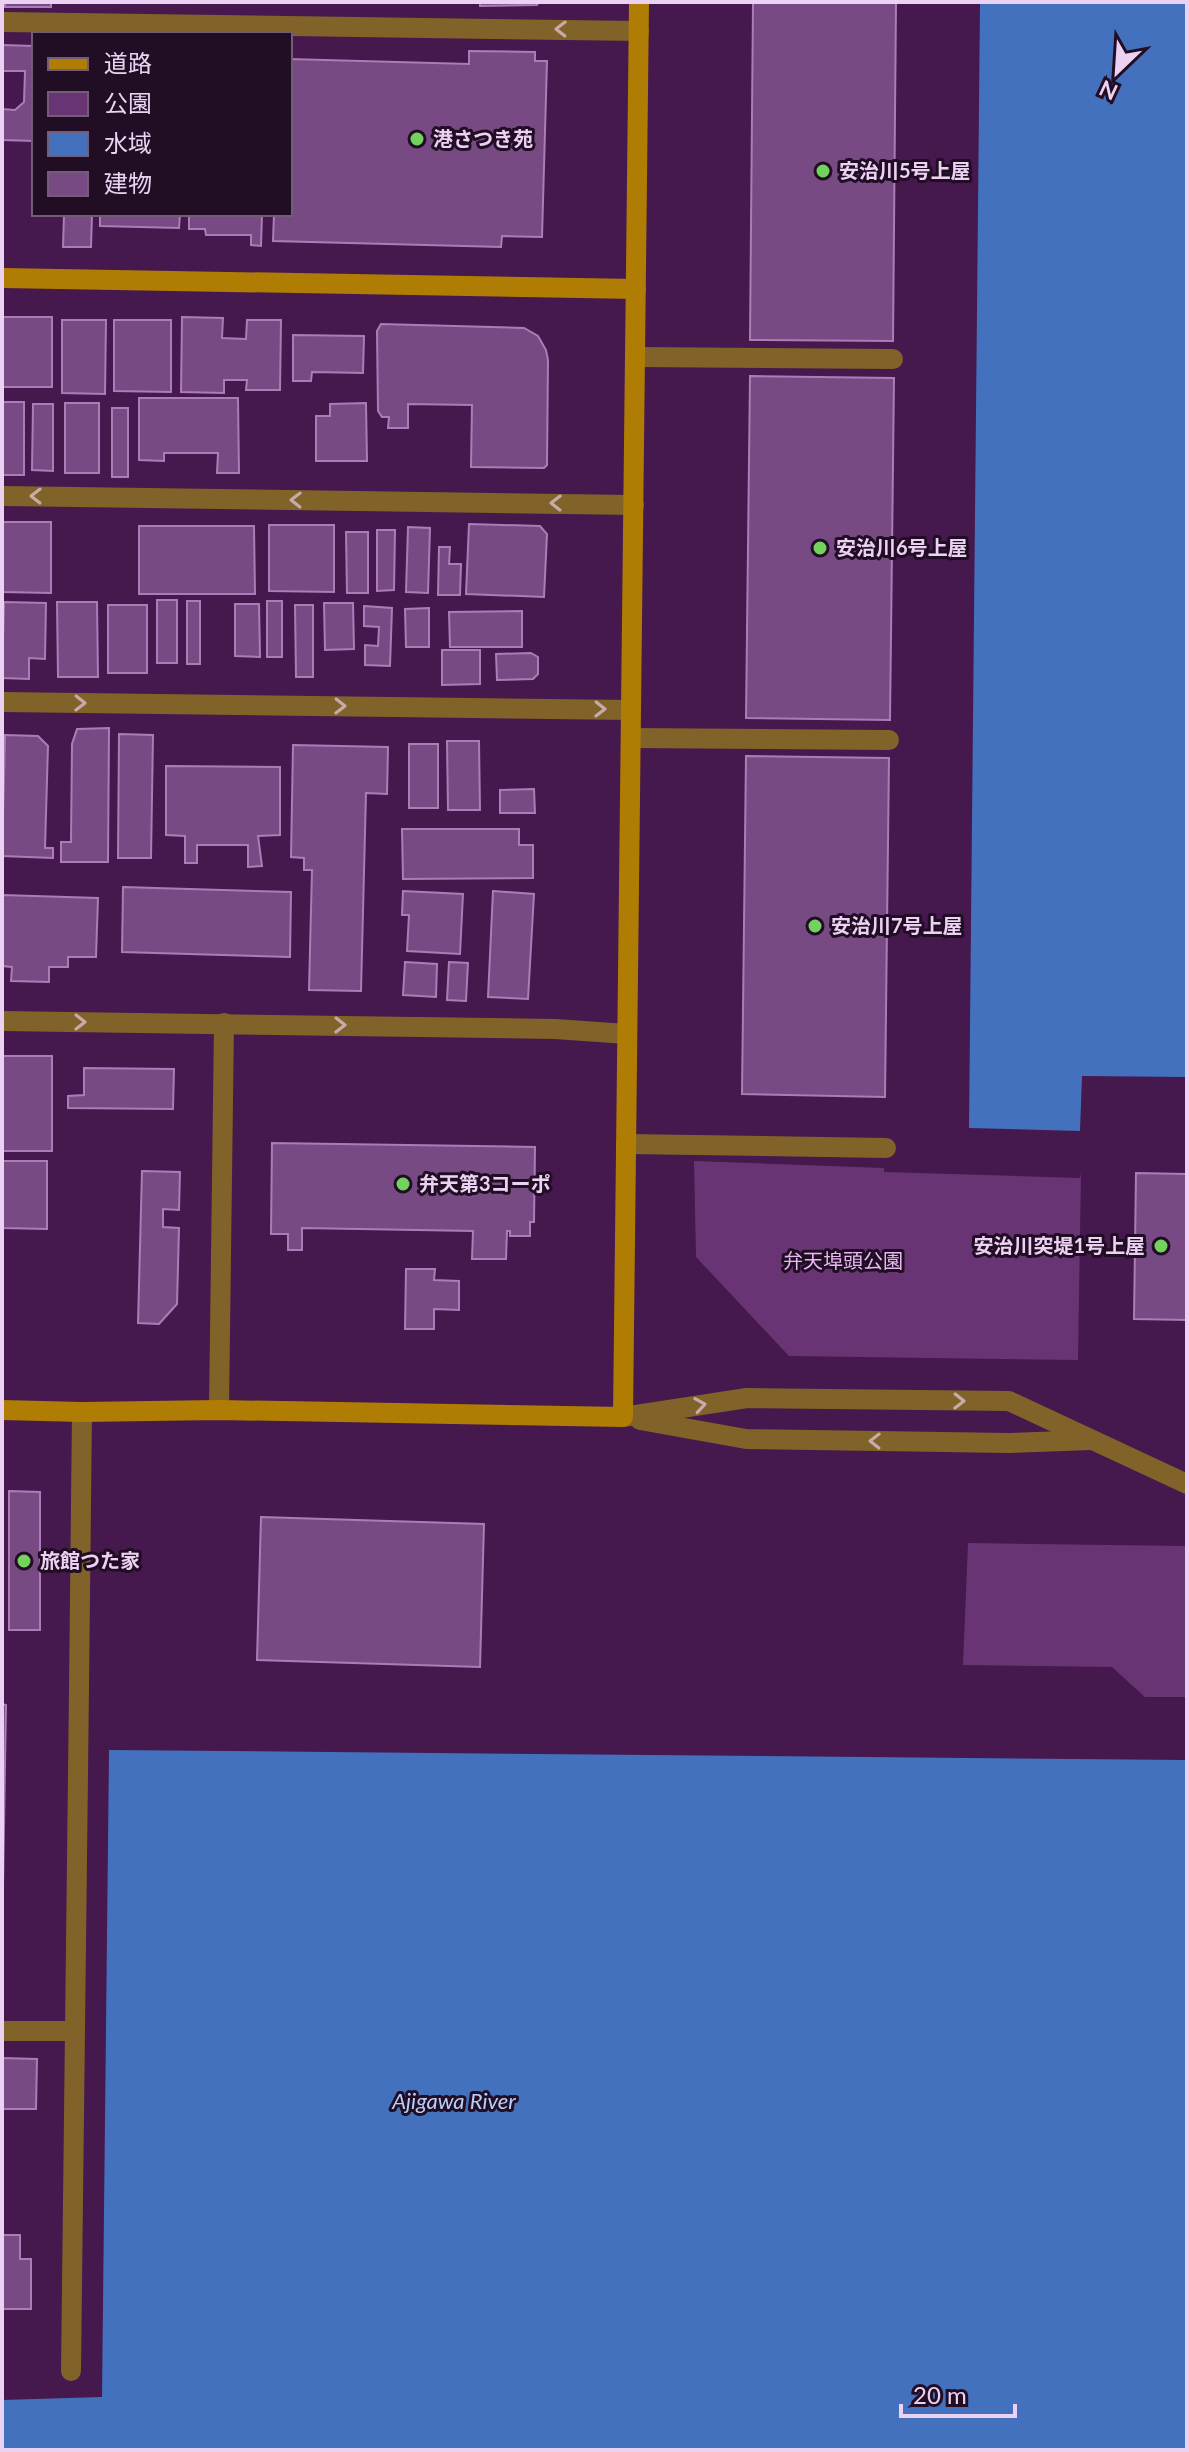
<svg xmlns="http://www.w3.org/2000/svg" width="1189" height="2452" viewBox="0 0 1189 2452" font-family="Lato,'Noto Sans JP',sans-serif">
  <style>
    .green { fill: #693474 }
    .water { fill: #4471bd }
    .building { fill: #784a83; stroke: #ad7cb8; stroke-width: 2 }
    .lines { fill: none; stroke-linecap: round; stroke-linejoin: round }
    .lane { stroke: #816228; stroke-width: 20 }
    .street { stroke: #816228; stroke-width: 20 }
    .secondary { stroke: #af7d04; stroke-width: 20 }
    .oneway { stroke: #c7abab }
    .poi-dot { fill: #72d25d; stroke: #210e25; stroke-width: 3 }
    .labels { text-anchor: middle; stroke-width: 6; stroke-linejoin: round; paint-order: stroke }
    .poi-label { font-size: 20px; font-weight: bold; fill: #ecd2f2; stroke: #210e25; text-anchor: start }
    .park-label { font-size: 20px; fill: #e8b8f3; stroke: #210e25 }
    .water-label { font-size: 22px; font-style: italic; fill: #b7d0f9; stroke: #210e25 }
  </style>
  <rect width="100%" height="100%" fill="#45184e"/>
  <!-- green -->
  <g class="green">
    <polygon points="694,1161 884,1168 884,1172 1080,1178 1081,1173 1078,1360 789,1356 696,1257"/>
    <polygon points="968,1543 1187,1546 1187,1697 1145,1697 1112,1667 963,1665"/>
  </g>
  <!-- water -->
  <g class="water">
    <polygon points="980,2 1187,2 1187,1077 1082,1076 1080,1131 969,1128"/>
    <polygon points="109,1750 1187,1760 1187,2450 2,2450 2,2400 102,2397"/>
  </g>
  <!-- building -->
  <g class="building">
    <rect x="5" y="2" width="46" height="5"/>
    <polygon points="480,2 539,2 537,5 480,6"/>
    <polygon points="753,2 896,2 893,341 750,340"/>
    <polygon points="2,45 34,46 34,141 2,140 2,109 15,110 24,102 25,71 2,71"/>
    <polygon points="469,51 535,52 535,61 547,61 542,237 502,236 501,247 273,241 274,214 290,214 290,59 469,64"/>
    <polygon points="64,214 92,214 91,247 63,247"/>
    <polygon points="100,214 180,214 179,228 100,226"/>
    <polygon points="189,214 262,214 261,246 251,245 251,235 206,235 205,229 189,229"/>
    <rect x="2" y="317" width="50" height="70"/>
    <polygon points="182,317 223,318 222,338 246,339 247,320 281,320 280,390 246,390 247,380 224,380 224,393 181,392"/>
    <polygon points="62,320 106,320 105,394 62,393"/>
    <polygon points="114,320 171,320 171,392 114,391"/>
    <polygon points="381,324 524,328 538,336 546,350 548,360 547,465 544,468 471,467 472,405 408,404 408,428 388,428 389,417 382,417 378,411 377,331"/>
    <polygon points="293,335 364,336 363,373 312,372 311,381 293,381"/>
    <polygon points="750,376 894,378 890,720 746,718"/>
    <polygon points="139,398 238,398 239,473 217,473 218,453 164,453 164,461 139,460"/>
    <rect x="2" y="402" width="22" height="73"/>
    <rect x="65" y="403" width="34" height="70"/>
    <polygon points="366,403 367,461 316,461 316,416 330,416 330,404"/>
    <polygon points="33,404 53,404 53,471 32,470"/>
    <rect x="112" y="408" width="16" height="69"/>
    <polygon points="2,522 51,522 51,593 2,592"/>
    <polygon points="469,524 540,526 547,534 544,597 466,594"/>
    <polygon points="269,525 334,525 334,592 269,591"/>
    <polygon points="139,526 254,526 255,594 139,594"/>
    <polygon points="408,527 430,528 428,593 406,592"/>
    <polygon points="377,530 395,530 394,590 377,591"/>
    <polygon points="346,532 368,532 368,593 347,593"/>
    <polygon points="439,547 450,547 449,564 461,564 460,595 438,595"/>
    <rect x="157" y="600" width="20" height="63"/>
    <rect x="187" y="601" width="13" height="63"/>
    <rect x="267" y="601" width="15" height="56"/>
    <polygon points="4,602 46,603 45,659 29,658 29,679 2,678"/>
    <polygon points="57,602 97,602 98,677 58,677"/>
    <polygon points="324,603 353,603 354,649 325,650"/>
    <polygon points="235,604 259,604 260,657 235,656"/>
    <rect x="108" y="605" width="39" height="68"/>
    <polygon points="295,605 313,605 313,677 296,677"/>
    <polygon points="364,606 392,608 390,666 365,665 365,645 378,646 379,627 364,626"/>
    <polygon points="429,608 429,647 406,647 405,609"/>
    <polygon points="522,611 522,647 450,647 449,612"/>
    <polygon points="442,650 480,650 480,684 442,685"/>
    <polygon points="531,653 538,657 538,674 533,679 497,680 496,654"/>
    <polygon points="109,728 108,862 61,862 61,842 71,842 72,744 77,729"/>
    <polygon points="119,734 153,735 151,858 118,858"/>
    <polygon points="5,735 38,736 48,746 45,848 53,848 53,858 2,856"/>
    <polygon points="447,741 479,741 480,810 448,810"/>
    <rect x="409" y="744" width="29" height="64"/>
    <polygon points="293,745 388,747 387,794 366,793 361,991 309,990 312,870 304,870 304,858 291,857"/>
    <polygon points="746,756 889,758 885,1097 742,1094"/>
    <polygon points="166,766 280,767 280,835 258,836 262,866 248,867 248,845 197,845 197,863 185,863 185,836 166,835"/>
    <polygon points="534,789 535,813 500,813 500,790"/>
    <polygon points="402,829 519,829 519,845 533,845 533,878 403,879"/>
    <polygon points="123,887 291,892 290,957 122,952"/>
    <polygon points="403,891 463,894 460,954 407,951 409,915 402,915"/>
    <polygon points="493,891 534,894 528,999 488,997"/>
    <polygon points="2,895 98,898 96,957 68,957 68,967 49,967 49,982 11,981 12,967 2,966"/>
    <polygon points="405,962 437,964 436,997 403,995"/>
    <polygon points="449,962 468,963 466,1001 447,1000"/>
    <rect x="2" y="1056" width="50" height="95"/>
    <polygon points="84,1068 174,1069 173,1109 68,1108 68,1096 84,1095"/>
    <polygon points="272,1143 535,1147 534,1222 530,1222 530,1236 510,1236 510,1231 507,1231 506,1259 472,1259 473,1231 302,1228 302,1250 288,1250 288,1234 271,1234"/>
    <polygon points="2,1161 47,1161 47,1229 2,1228"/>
    <polygon points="142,1171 180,1172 179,1210 163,1209 163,1227 179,1228 177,1304 159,1324 138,1323"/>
    <polygon points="1136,1173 1187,1174 1187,1320 1134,1319"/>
    <polygon points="406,1269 435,1269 434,1280 459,1281 459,1310 434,1309 434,1329 405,1329"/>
    <polygon points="9,1491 40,1492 40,1630 9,1630"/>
    <polygon points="261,1517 484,1524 480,1667 257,1660"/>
    <polygon points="2,1704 6,1705 2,1947"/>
    <polygon points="2,2058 37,2059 36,2109 2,2109"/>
    <polygon points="2,2235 20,2235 20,2259 31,2259 31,2309 2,2309"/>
  </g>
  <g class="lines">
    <!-- lane -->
    <g class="lane">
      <polyline points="635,357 893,359"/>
      <polyline points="631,738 889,740"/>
      <polyline points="626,1144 886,1148"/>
      <polyline points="623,1417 747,1398 1009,1401 1187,1484"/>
      <polyline points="640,1420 746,1439 1009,1443 1091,1440"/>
      <polyline points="10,2031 74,2031"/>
      <polyline points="71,2371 79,1688"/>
    </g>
    <!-- street -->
    <g class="street">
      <polyline points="2,22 639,31"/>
      <polyline points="2,496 634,505"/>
      <polyline points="2,702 631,710"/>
      <polyline points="2,1021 555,1029 627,1034"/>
      <polyline points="219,1410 224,1023"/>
      <polyline points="79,1688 82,1412"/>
      <polyline points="2,2031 10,2031"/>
    </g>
    <!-- secondary -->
    <g class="secondary">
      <polyline points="2,278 636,289"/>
      <polyline points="2,1410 82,1412 219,1410 623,1417 639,2"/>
    </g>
  </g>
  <!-- one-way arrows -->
  <defs><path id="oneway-chevron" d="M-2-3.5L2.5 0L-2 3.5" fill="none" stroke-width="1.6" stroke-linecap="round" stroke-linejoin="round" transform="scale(2)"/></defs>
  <g class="oneway">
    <use href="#oneway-chevron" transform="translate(561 29) rotate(-179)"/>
    <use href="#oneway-chevron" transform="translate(36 496) rotate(-179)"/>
    <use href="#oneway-chevron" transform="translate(296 500) rotate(-179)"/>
    <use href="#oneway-chevron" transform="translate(556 503) rotate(-179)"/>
    <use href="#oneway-chevron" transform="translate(80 703) rotate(1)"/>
    <use href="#oneway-chevron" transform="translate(340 706) rotate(1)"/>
    <use href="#oneway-chevron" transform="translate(600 709) rotate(1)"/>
    <use href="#oneway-chevron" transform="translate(80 1022)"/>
    <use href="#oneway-chevron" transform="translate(340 1025) rotate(1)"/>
    <use href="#oneway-chevron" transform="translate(959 1401) rotate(1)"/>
    <use href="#oneway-chevron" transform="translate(700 1405) rotate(-9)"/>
    <use href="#oneway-chevron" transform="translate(875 1441) rotate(-179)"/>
  </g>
  <!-- markers -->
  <g class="poi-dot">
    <circle cx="417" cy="139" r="8"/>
    <circle cx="823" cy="171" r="8"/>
    <circle cx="820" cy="548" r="8"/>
    <circle cx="815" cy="926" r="8"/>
    <circle cx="403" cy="1184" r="8"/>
    <circle cx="1161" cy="1246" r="8"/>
    <circle cx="24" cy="1561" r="8"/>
  </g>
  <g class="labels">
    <!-- poi labels -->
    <g class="poi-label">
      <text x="433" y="146">港さつき苑</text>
      <text x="839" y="178">安治川5号上屋</text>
      <text x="836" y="555">安治川6号上屋</text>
      <text x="831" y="933">安治川7号上屋</text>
      <text x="419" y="1191">弁天第3コーポ</text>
      <text x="1145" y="1253" text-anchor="end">安治川突堤1号上屋</text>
      <text x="40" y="1568">旅館つた家</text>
    </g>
    <!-- park labels -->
    <g class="park-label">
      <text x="843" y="1268">弁天埠頭公園</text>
    </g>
    <!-- water labels -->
    <g class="water-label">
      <text x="454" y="2109">Ajigawa River</text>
    </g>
  </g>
  <!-- border -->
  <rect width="1189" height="2452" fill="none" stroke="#ecd2f2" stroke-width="8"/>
  <!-- legend -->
  <rect x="32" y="32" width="260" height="184" fill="#210e25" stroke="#725c77" stroke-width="2"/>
  <rect x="48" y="58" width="40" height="12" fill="#af7d04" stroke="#725c77" stroke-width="2"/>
  <text x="104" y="72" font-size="24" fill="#ecd2f2">道路</text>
  <rect x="48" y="92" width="40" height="24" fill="#693474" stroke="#725c77" stroke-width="2"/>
  <text x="104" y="112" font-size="24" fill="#ecd2f2">公園</text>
  <rect x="48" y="132" width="40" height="24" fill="#4471bd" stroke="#725c77" stroke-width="2"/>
  <text x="104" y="152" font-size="24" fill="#ecd2f2">水域</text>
  <rect x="48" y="172" width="40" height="24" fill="#784a83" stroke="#725c77" stroke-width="2"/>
  <text x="104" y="192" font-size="24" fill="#ecd2f2">建物</text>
  <!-- north arrow -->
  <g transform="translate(1117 72) rotate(205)" stroke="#210e25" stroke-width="6" paint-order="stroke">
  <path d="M0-6L14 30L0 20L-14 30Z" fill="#ecd2f2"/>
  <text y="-12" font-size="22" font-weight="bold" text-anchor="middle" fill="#ecd2f2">N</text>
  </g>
  <!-- scale -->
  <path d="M901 2404v12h114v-12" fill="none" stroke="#ecd2f2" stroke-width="4"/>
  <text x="913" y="2404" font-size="24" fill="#ecd2f2" stroke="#210e25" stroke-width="6" paint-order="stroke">20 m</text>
</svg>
